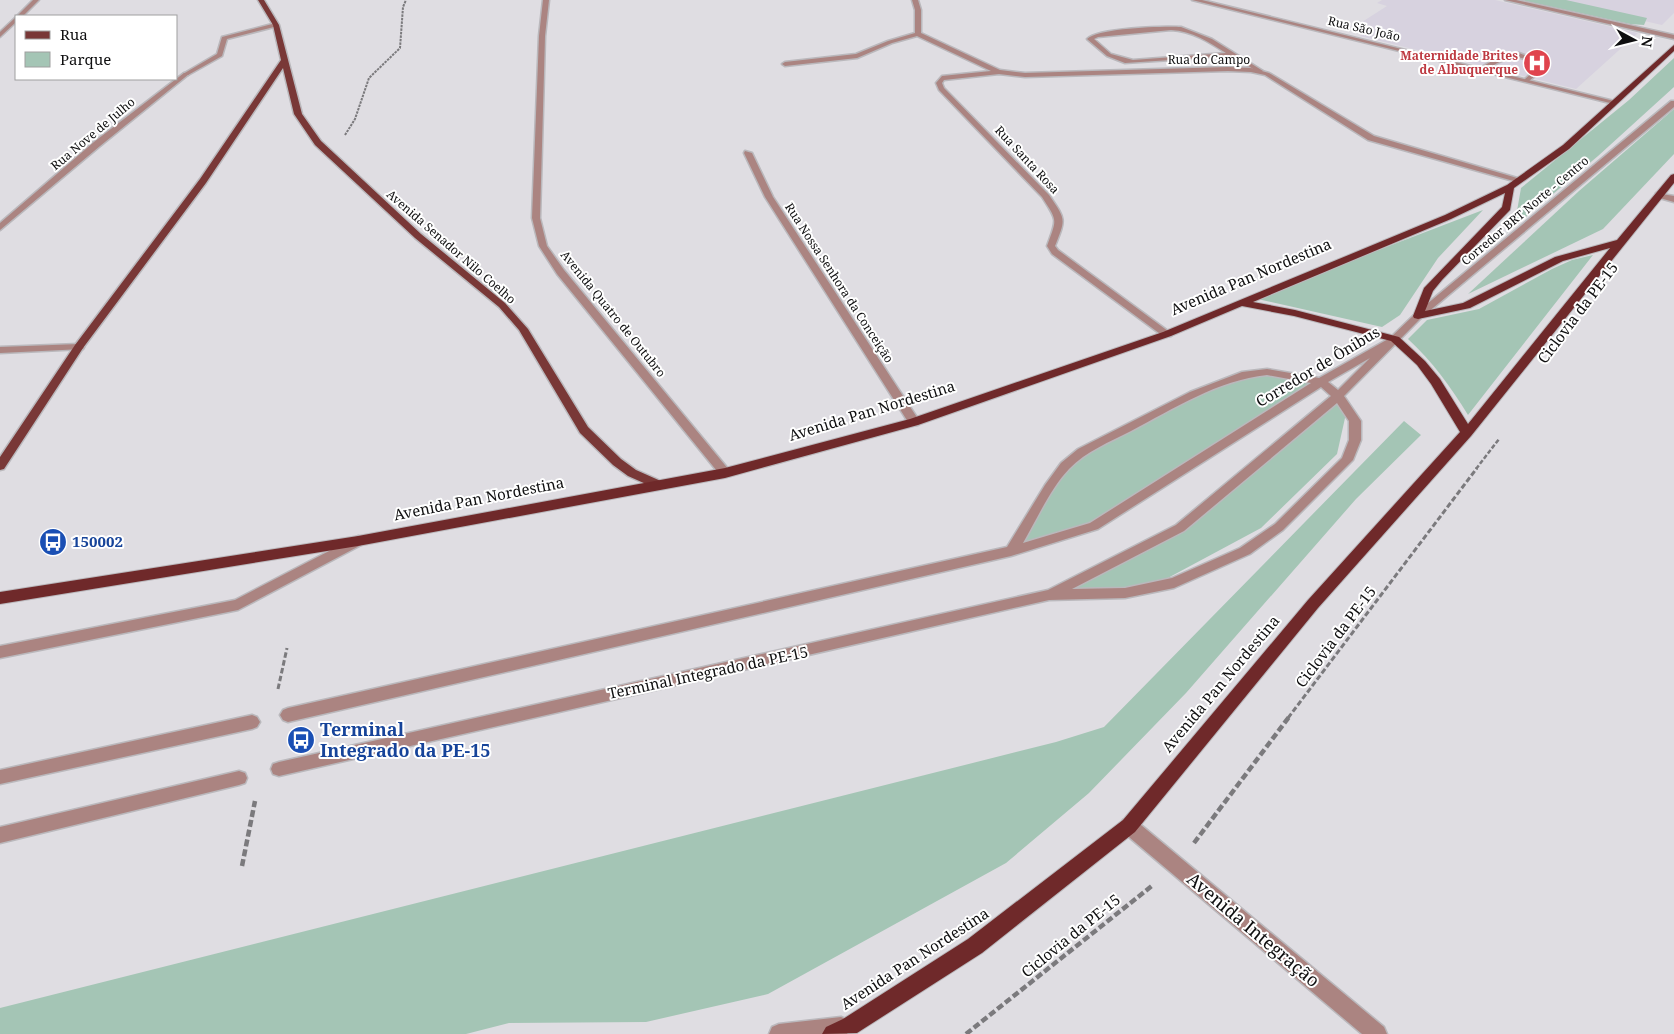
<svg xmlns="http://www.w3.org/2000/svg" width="1674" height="1034" viewBox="0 0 1674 1034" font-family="'Noto Serif',serif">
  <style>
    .built { fill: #d7d2df }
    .green { fill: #a4c5b5 }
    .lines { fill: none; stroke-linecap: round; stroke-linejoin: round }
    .service-casing { stroke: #bab8bc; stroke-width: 3 }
    .pedestrian-casing { stroke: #bab8bc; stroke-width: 3 }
    .minor-casing { stroke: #bab8bc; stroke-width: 3 }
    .primary-casing { stroke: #bab8bc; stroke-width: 3 }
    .trunk-casing { stroke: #bab8bc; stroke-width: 2 }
    .path-far3 { stroke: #7b7a7d; stroke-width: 2; stroke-dasharray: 2.5 1; stroke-linecap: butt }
    .path-far2 { stroke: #7b7a7d; stroke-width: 2.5; stroke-dasharray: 4.5 2; stroke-linecap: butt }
    .path-far1 { stroke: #7b7a7d; stroke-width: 3; stroke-dasharray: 5.5 2.5; stroke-linecap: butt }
    .path { stroke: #7b7a7d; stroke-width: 4.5; stroke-dasharray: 7 3; stroke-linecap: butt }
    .service { fill: #ab8481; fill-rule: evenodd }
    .pedestrian { fill: #ab8481; fill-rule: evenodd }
    .minor { fill: #ab8481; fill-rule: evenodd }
    .primary { fill: #793837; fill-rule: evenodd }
    .trunk { fill: #6f292a; fill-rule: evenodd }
    .labels { text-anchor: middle; stroke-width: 4; stroke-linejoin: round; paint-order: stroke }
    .far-street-label { font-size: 12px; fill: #0f0f10; stroke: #fff }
    .far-health-label { font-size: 12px; font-weight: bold; fill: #be3a42; stroke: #fff; text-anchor: end }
    .street-label { font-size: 15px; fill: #0f0f10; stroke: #fff }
    .transit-label { font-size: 15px; font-weight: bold; fill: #164399; stroke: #fff; text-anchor: start }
    .near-transit-label { font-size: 18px; font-weight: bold; fill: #164399; stroke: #fff; text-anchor: start }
    .near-street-label { font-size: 18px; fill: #0f0f10; stroke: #fff }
  </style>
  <rect width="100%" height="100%" fill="#dfdde2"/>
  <!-- built -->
  <g class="built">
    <polygon points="1382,0 1495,0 1638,33 1576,89 1360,36 1365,32 1351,29 1387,6 1377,3"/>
    <polygon points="1553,0 1674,0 1674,13 1662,25"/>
  </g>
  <!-- green -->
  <g class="green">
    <polygon points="1521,0 1566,0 1647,18 1644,25 1630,24"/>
    <polygon points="1674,58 1674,87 1598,156 1507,233 1517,211 1521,188 1629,100"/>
    <polygon points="1674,109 1674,154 1603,229 1468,294 1579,191"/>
    <polygon points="1483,210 1438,258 1400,315 1382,327 1253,298"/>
    <path d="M1593,255L1468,415C1451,387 1432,361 1408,339L1427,320L1479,309L1552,269L1572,260Z"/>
    <polygon points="1267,372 1321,382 1094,526 1011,551 1049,488 1082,452 1194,394"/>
    <polygon points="1330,402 1347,409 1337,454 1261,528 1151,587 1049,595 1180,528"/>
    <polygon points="1404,421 1421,435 1356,499 1186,693 1089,793 1006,863 768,994 646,1022 509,1023 466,1034 0,1034 0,1008 1056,742 1104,727"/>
  </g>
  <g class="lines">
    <!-- service casing -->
    <g class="service-casing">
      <g id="service">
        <path d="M1181,27L1212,39L1263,71L1258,72L1232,56L1125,63L1107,56L1087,39C1099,28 1162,26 1181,27ZM1171,30C1192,31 1209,42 1226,53L1133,60L1111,54L1094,39L1098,37Z"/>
        <path d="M1519,53L1537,60L1544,68L1529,81L1524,80L1537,68C1511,40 1490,76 1478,69L1501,56Z"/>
        <path d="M1671,101H1674V107L1421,318L1344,396L1361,421V440L1353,460L1283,530L1250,554L1174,588L1125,598L1049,600L279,776L273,774L271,769L273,764L279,762L1048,590L1176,525L1331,396L1321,387L1098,529L1011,556L288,722L283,720L280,715L283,710L288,708L1007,547L1045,485L1061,463L1078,449L1190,392L1242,372L1267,369L1319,378L1390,338L1415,314ZM1370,358L1338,390L1328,382ZM1267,375L1311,383L1090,523L1023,543C1037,519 1050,489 1069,469C1086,451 1110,442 1131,431C1173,409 1218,380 1267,375ZM1337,403L1349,421V440L1342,458L1275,524L1240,548L1172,578L1125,588L1072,589L1184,531Z"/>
        <polygon points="358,536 363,538 364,541 363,544 238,610 0,658 0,646 235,600"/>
        <polygon points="252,715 257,717 260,722 257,727 252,729 0,784 0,770"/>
        <polygon points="239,771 245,773 247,778 245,783 239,785 0,843 0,827"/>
        <polygon points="841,1017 848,1020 851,1027 847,1034 769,1034 772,1027 779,1024"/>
      </g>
    </g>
    <!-- pedestrian casing -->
    <g class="pedestrian-casing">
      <polygon id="pedestrian" points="276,23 278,26 227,39 222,56 188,75 183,74 217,54 222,37"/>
    </g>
    <!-- minor casing -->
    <g class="minor-casing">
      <g id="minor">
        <polygon points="33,0 39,0 23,16 17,16"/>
        <polygon points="543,0 549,0 545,36 540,218 547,246 564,270 729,470 731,473 729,476 721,476 557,274 539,246 532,218 539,36"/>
        <path d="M912,0H918L921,10V33L1000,70L1025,73L1228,67L1251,68L1269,73L1374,136L1524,180L1517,182L1368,140L1265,75L1251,72L1228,71L1025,77L999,74L944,80L942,83L944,88L1049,195C1066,220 1066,218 1055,246L1058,250L1172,334L1171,336H1163L1052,254L1047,246C1057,218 1058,222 1042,197L939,90L936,83L942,76L991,71L917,36L892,43L857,58L785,66L782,64L785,62L856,54L888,41L915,33V10Z"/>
        <polygon points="1192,0 1202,0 1618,102 1614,104"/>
        <polygon points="1505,0 1516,0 1674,35 1674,39"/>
        <polygon points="16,17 16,22 0,37 0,32"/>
        <polygon points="184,73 189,74 100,146 0,230 0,223 94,142"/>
        <polygon points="745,151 752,153 773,197 920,422 918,425 910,425 765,197 744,153"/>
        <polygon points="1656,193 1674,196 1674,202 1656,197"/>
        <polygon points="79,344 84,347 83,349 0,353 0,347"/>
        <polygon points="1129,818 1135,820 1384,1027 1387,1034 1362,1034 1123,832 1121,826 1123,820"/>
      </g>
    </g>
    <!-- primary casing -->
    <g class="primary-casing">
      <polygon id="primary" points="258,0 264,0 279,25 302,114 321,141 421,234 505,303 528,329 588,427 621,459 636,470 663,482 665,485 663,488 655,488 628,476 613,465 580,433 519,330 499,307 415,238 315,145 294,114 283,68 206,183 83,348 4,469 0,470 0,457 75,345 200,179 281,60 273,25"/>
    </g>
    <!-- trunk casing -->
    <g class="trunk-casing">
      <path id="trunk" d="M1674,45V51L1569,149L1514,188L1510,210L1442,280L1433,291L1425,311L1463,303L1555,257L1617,240L1671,175L1674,174V183L1471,436L1318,608L1135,832L982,953L857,1033L822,1034L826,1027L843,1019L968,939L1123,820L1308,600L1460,432L1431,384L1417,365L1391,341L1294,316L1242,306L1171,336L918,425L725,478L358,546L0,604V592L358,536L725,468L910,419L1163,332L1445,215L1507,185L1563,145ZM1505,193L1502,207L1424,288L1413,316L1414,318L1418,319L1470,308L1563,261L1610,248L1468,424L1440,379L1425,361L1399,337L1295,310L1253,302L1451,219Z"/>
    </g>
    <!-- path-far3 -->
    <polyline class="path-far3" points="345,135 355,119 369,78 400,48 403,7 406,0"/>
    <!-- path-far2 -->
    <polyline class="path-far2" points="1476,469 1499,439"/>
    <!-- path-far1 -->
    <g class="path-far1">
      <polyline points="278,689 287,648"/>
      <polyline points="1288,718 1477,468"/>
    </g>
    <!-- path -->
    <g class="path">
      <polyline points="1194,843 1289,717"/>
      <polyline points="242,866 255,801"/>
      <polyline points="966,1034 1153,885"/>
    </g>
    <!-- service -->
    <use href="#service" class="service"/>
    <!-- pedestrian -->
    <use href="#pedestrian" class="pedestrian"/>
    <!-- minor -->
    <use href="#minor" class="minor"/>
    <!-- primary -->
    <use href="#primary" class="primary"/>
    <!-- trunk -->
    <use href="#trunk" class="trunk"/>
  </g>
  <!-- icons -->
  <defs>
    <g id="hospital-disc" transform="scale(1.4375)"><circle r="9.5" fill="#e0444e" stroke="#fff"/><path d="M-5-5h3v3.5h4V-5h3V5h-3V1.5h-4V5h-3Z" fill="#fff"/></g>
    <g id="bus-disc" transform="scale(1.4375)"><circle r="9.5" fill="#1a4fb4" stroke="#fff"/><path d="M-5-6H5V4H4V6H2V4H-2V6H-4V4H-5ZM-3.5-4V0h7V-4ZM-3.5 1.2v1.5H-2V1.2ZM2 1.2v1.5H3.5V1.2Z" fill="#fff"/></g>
  </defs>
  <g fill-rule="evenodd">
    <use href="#hospital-disc" x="1537" y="63"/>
    <use href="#bus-disc" x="53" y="542"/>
    <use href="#bus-disc" x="301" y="740"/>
  </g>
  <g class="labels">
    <!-- far-street labels -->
    <g class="far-street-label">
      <text transform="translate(1364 29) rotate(13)" y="4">Rua São João</text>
      <text x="1209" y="64">Rua do Campo</text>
      <text transform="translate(93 134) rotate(-40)" y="4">Rua Nove de Julho</text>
      <text transform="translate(1027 160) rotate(47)" y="4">Rua Santa Rosa</text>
      <text transform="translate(1525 211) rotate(-40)" y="4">Corredor BRT Norte - Centro</text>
      <text transform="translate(451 247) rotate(41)" y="4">Avenida Senador Nilo Coelho</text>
      <text transform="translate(839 283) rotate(57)" y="4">Rua Nossa Senhora da Conceição</text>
      <text transform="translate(613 314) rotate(51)" y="4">Avenida Quatro de Outubro</text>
    </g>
    <!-- far-health labels -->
    <g class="far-health-label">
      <text x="1518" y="60">Maternidade Brites<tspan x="1518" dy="14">de Albuquerque</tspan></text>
    </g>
    <!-- street labels -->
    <g class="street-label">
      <text transform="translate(1251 277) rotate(-23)" y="5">Avenida Pan Nordestina</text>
      <text transform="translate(1578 313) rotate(-53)" y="5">Ciclovia da PE-15</text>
      <text transform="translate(1318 367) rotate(-31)" y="5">Corredor de Ônibus</text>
      <text transform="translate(872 411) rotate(-17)" y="5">Avenida Pan Nordestina</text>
      <text transform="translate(479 499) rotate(-11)" y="5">Avenida Pan Nordestina</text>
      <text transform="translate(1336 637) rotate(-53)" y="5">Ciclovia da PE-15</text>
      <text transform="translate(708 673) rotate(-12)" y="5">Terminal Integrado da PE-15</text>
      <text transform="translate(1221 684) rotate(-50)" y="5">Avenida Pan Nordestina</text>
      <text transform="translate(1071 936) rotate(-39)" y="5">Ciclovia da PE-15</text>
      <text transform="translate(915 959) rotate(-33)" y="5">Avenida Pan Nordestina</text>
    </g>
    <!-- transit labels -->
    <g class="transit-label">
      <text x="72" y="547">150002</text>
    </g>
    <!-- near-transit labels -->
    <g class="near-transit-label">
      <text x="320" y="736">Terminal<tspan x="320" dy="21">Integrado da PE-15</tspan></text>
    </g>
    <!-- near-street labels -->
    <g class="near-street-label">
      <text transform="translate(1253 930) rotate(40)" y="6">Avenida Integração</text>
    </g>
  </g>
  <!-- legend -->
  <rect x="15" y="15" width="162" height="65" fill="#ffffff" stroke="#9f9f9f"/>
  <rect x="25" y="31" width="25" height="8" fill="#793837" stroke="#9f9f9f"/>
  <text x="60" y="40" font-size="15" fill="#0f0f10">Rua</text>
  <rect x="25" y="52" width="25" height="15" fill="#a4c5b5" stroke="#9f9f9f"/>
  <text x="60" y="65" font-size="15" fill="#0f0f10">Parque</text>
  <!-- north arrow -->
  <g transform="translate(1634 40) rotate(97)" stroke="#ffffff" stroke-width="4" paint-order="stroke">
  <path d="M0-4L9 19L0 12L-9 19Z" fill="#0f0f10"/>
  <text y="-8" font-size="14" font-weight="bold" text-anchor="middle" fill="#0f0f10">N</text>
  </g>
</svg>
